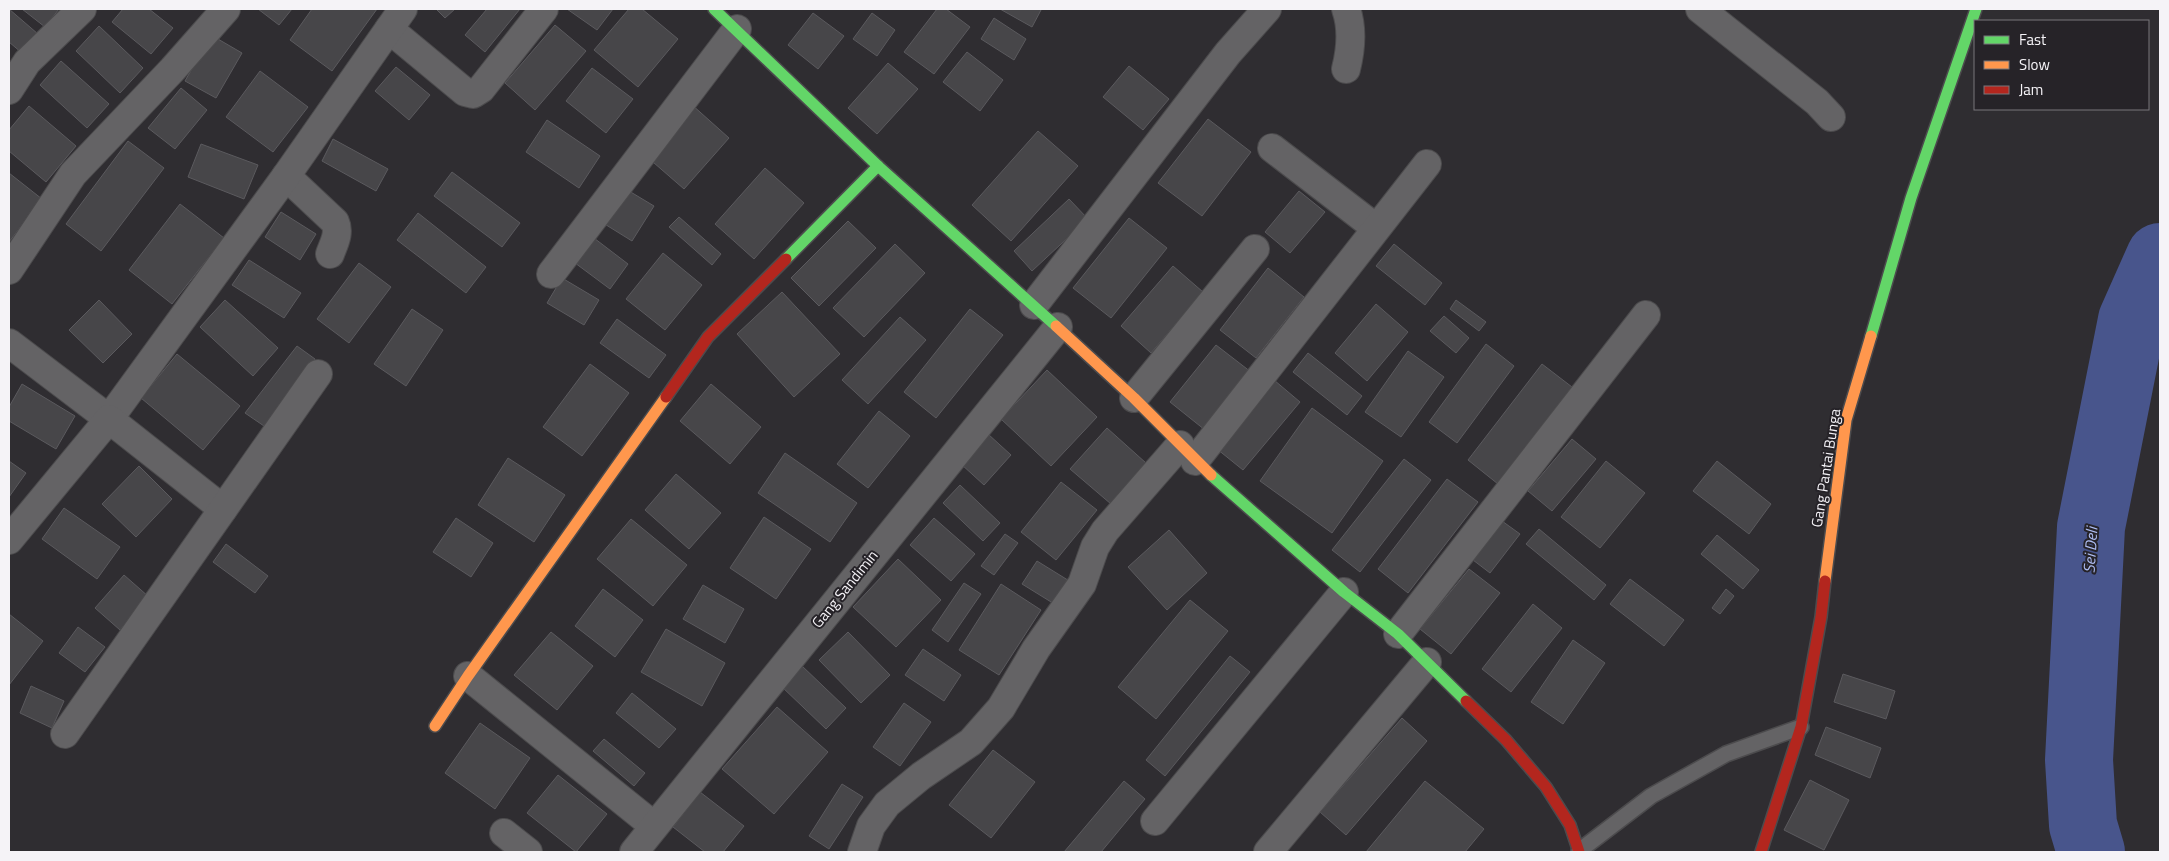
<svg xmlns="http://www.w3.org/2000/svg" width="2169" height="861" viewBox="0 0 2169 861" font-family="'Titillium Web',sans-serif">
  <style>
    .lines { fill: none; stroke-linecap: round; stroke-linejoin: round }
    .river { stroke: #48558c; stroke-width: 68 }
    .building { fill: #474649; stroke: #5b5a5e }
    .lane-casing { stroke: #4c4b4d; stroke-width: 18 }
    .street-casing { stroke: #4c4b4d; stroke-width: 30 }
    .fast-casing { stroke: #4c4b4d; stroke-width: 14 }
    .slow-casing { stroke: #4c4b4d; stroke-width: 14 }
    .jam-casing { stroke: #4c4b4d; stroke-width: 14 }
    .lane { stroke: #646365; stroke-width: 15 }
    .street { stroke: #646365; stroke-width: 28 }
    .fast { stroke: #63d668; stroke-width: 11 }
    .slow { stroke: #ff974d; stroke-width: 11 }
    .jam { stroke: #b3261e; stroke-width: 11 }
    .labels { text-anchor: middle; stroke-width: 4; stroke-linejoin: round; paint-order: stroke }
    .street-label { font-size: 15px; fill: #f5f3f7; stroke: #262328 }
    .water-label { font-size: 16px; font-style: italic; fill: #aebdf2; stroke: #262328 }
  </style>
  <rect width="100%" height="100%" fill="#2f2d31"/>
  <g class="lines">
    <!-- river -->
    <polyline class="river" points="2091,852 2083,825 2079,760 2091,527 2132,320 2160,257"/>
  </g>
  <!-- building -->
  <g class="building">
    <polygon points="9,9 38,34 22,53 9,42"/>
    <polygon points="22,9 59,9 45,27"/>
    <polygon points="123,9 149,9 173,28 151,54 112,22"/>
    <polygon points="258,9 292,9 279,25"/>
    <polygon points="312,9 377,9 332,71 290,40"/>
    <polygon points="436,9 455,9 445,18"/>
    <polygon points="487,9 520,9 485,52 465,35"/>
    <polygon points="567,9 613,9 597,30"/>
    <polygon points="629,9 642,9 678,39 638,87 594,50"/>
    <polygon points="937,9 946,9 970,27 934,74 904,52"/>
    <polygon points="1000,9 1039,9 1041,10 1032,27"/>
    <polygon points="813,13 844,36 818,69 788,45"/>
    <polygon points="872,13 895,30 877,56 853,39"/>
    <polygon points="994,18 1026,39 1014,60 981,39"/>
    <polygon points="555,25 586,51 535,110 505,83"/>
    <polygon points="99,26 143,68 120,93 76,51"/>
    <polygon points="211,35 242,53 216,98 185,81"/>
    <polygon points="967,52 1003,80 980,111 943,82"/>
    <polygon points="61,61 109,104 87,128 40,85"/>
    <polygon points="888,63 918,89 877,134 848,108"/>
    <polygon points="1129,66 1169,99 1143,130 1103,97"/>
    <polygon points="396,67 430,95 409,120 375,91"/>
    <polygon points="592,68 633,99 606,133 566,101"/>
    <polygon points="260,71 308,107 273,152 226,117"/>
    <polygon points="181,88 207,110 175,149 148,128"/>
    <polygon points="691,104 729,138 684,189 646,156"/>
    <polygon points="29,106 76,146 46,182 9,151 9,130"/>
    <polygon points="1208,119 1251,152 1202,216 1158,183"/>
    <polygon points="547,120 600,156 579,188 526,152"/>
    <polygon points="1038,131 1078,166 1011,241 972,205"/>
    <polygon points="333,139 388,169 376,191 322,161"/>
    <polygon points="128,141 164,168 101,251 66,224"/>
    <polygon points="201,144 258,165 244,199 188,177"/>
    <polygon points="765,168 804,203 754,259 715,224"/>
    <polygon points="452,172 520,223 502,247 434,196"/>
    <polygon points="9,173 42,199 9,242"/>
    <polygon points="624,188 654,206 632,241 603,223"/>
    <polygon points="1299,191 1325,212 1290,253 1265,232"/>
    <polygon points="1069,199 1088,219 1032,271 1014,251"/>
    <polygon points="180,204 224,238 172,304 129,270"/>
    <polygon points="281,212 316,234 300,260 265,237"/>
    <polygon points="418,213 486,267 466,293 397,240"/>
    <polygon points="679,217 721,254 712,265 669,227"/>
    <polygon points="1129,218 1167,248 1111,318 1073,288"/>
    <polygon points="848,221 876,248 819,306 791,278"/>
    <polygon points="590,235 628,264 610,289 571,260"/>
    <polygon points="895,244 925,273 864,337 833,308"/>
    <polygon points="1394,244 1442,283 1425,305 1376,266"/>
    <polygon points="663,253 702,285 665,330 626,299"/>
    <polygon points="249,260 301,293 284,318 232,285"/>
    <polygon points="359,263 391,287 349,343 317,319"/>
    <polygon points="1173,266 1203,292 1151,353 1121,326"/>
    <polygon points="1268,268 1304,297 1256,358 1220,330"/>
    <polygon points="562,278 599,300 584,325 547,303"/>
    <polygon points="782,292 840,354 794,397 737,334"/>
    <polygon points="99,300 132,334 103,363 69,330"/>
    <polygon points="225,300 278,348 253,376 200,327"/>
    <polygon points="1456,300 1486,322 1479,331 1450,309"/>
    <polygon points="1376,304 1408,332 1367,381 1335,353"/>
    <polygon points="412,309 443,330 406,386 374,364"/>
    <polygon points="970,309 1003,335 936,418 904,392"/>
    <polygon points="1444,316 1469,338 1456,353 1430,331"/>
    <polygon points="900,317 926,340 868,404 842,380"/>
    <polygon points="617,319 666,355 649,378 600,343"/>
    <polygon points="1486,344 1514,366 1457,443 1429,422"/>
    <polygon points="1216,345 1251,372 1205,430 1170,402"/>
    <polygon points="297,346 315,359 264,426 245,413"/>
    <polygon points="1408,351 1444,377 1401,437 1365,412"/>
    <polygon points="1308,353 1362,396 1347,415 1293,372"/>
    <polygon points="177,354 240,406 203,450 141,398"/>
    <polygon points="590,364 629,393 582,456 543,427"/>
    <polygon points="1542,364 1572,387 1498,484 1468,460"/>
    <polygon points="1047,370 1097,417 1051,466 1001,419"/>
    <polygon points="1274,380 1300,402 1243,470 1217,449"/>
    <polygon points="22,384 75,416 56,449 9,421 9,407"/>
    <polygon points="711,384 761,427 730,464 680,421"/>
    <polygon points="1312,408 1383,461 1332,533 1260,481"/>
    <polygon points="879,411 910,436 868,488 837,464"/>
    <polygon points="1107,428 1146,463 1111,504 1070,469"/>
    <polygon points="988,434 1011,455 984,485 961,464"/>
    <polygon points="1572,439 1596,459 1552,511 1528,491"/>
    <polygon points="785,453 857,503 830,542 758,493"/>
    <polygon points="508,458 565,495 534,542 478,505"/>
    <polygon points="1404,459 1431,480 1360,572 1332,550"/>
    <polygon points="9,461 26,473 9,497"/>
    <polygon points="1606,461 1645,493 1600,548 1561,517"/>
    <polygon points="1717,461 1771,504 1749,534 1693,491"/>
    <polygon points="139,466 172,499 136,537 102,504"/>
    <polygon points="676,474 721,513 689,549 645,510"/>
    <polygon points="1447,479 1478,502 1408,593 1378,569"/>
    <polygon points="1061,482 1097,510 1056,560 1021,532"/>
    <polygon points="960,485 1000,523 983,541 943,503"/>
    <polygon points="64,508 120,547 97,579 42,539"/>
    <polygon points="764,517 811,549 776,599 730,568"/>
    <polygon points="456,518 493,543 471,577 433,552"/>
    <polygon points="934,518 975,554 951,581 910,545"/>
    <polygon points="631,519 687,565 653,606 597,559"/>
    <polygon points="1502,521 1520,534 1490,573 1473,560"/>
    <polygon points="1539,529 1606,585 1594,600 1526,544"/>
    <polygon points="1169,530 1207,573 1167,610 1128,567"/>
    <polygon points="1005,534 1018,543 994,575 981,566"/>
    <polygon points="1717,535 1759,570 1743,589 1701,554"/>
    <polygon points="226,544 268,576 255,593 213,562"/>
    <polygon points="898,559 941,600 896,647 853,607"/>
    <polygon points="1037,561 1071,582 1056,605 1022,584"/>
    <polygon points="1469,569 1500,593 1451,654 1420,629"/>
    <polygon points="124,575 149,597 120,630 95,608"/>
    <polygon points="1630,579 1684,620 1664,646 1610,604"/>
    <polygon points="964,583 981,594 948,642 932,630"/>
    <polygon points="1001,584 1041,610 999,675 959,650"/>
    <polygon points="703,585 744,609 725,643 683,619"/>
    <polygon points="603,589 643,620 615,657 575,626"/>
    <polygon points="1726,589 1734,596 1720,614 1712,608"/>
    <polygon points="1190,600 1228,631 1156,719 1118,687"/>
    <polygon points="1533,604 1562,628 1511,692 1482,669"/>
    <polygon points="9,614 43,641 9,685"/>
    <polygon points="78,627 105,647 85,672 59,653"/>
    <polygon points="666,629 725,663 702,706 641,672"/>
    <polygon points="551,632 593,666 557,710 514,675"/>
    <polygon points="848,632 890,675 861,703 819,660"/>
    <polygon points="1573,640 1605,663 1563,724 1531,702"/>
    <polygon points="923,649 961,675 944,701 905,675"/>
    <polygon points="1230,656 1250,672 1165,776 1146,760"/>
    <polygon points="801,665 846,708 826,729 781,686"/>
    <polygon points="1843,674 1895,691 1886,719 1834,702"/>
    <polygon points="31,686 64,701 52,728 20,713"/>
    <polygon points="632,693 676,729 659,748 616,713"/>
    <polygon points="904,703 931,722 900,766 873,747"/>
    <polygon points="777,707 828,752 774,814 722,769"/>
    <polygon points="1402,718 1427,741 1346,835 1320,812"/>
    <polygon points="480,723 530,758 495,809 445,773"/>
    <polygon points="1826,727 1881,748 1870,778 1815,755"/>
    <polygon points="604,739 645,773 634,786 593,751"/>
    <polygon points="993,750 1035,782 991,838 949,805"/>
    <polygon points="558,775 607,814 576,852 527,813"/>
    <polygon points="1810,780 1849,800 1824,850 1784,830"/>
    <polygon points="1124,781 1145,799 1101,852 1064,852"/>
    <polygon points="1425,781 1484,829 1465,852 1366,852"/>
    <polygon points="842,784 863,797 829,849 809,836"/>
    <polygon points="700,792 744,826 723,852 705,852 673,827"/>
  </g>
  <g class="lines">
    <!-- lane casing -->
    <g class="lane-casing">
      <polyline id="lane" points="1579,851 1651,796 1726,754 1801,727"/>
    </g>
    <!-- street casing -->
    <g class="street-casing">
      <g id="street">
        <polyline points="1700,9 1817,102 1831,117"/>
        <polyline points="389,29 465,92 473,94 481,89 544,9"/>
        <path d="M1346,69C1351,49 1353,29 1346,9"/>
        <polyline points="9,90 27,62 82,9"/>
        <polyline points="1272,148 1376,228"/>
        <path d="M286,176L335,222C340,233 334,243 330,254"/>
        <polyline points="9,270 73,174 173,69 226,9"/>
        <polyline points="551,274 737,29"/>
        <polyline points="1034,305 1228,53 1267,9"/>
        <polyline points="9,343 109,419 286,176 403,9"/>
        <polyline points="1134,398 1255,249"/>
        <polyline points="1195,461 1427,164"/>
        <polyline points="9,540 109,419 223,509"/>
        <polyline points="1398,634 1646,315"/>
        <polyline points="468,676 654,826"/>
        <polyline points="65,734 318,374"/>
        <polyline points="1155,821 1344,592"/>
        <polyline points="504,833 528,852"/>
        <polyline points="634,852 1058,327"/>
        <polyline points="862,852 871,826 887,804 921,776 971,742 1001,708 1036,649 1082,584 1095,547 1105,531 1180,445"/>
        <polyline points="1268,852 1427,662"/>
      </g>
    </g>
    <!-- fast casing -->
    <g class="fast-casing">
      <g id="fast">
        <polyline points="714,9 878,166 1056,326"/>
        <polyline points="786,259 878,166"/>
        <polyline points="1871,336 1911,198 1976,9"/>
        <polyline points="1211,475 1344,592 1398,634 1466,701"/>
      </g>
    </g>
    <!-- slow casing -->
    <g class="slow-casing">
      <g id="slow">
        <polyline points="1056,326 1134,398 1211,475"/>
        <polyline points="1825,581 1846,420 1871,336"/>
        <polyline points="435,726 468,676 666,397"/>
      </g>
    </g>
    <!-- jam casing -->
    <g class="jam-casing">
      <g id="jam">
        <polyline points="666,397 708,337 786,259"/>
        <polyline points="1466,701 1506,740 1546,787 1570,825 1579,852"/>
        <polyline points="1761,852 1801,727 1821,617 1825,581"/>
      </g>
    </g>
    <!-- lane -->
    <use href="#lane" class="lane"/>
    <!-- street -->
    <use href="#street" class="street"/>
    <!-- fast -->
    <use href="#fast" class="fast"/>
    <!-- slow -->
    <use href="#slow" class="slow"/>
    <!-- jam -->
    <use href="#jam" class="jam"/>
  </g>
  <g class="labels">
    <!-- street labels -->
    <g class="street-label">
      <text transform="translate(1826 468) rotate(-81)" y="5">Gang Pantai Bunga</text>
      <text transform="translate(845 589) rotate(-51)" y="5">Gang Sandimin</text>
    </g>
    <!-- water labels -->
    <g class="water-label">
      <text transform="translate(2090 550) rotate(-86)" y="6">Sei Deli</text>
    </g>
  </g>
  <!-- border -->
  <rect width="2169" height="861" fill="none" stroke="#f5f3f7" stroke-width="20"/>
  <!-- legend -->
  <rect x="1974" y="20" width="175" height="90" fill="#262328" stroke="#79767b"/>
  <rect x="1984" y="36" width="25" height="8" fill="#63d668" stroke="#79767b"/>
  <text x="2019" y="45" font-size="15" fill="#f5f3f7">Fast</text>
  <rect x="1984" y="61" width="25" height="8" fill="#ff974d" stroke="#79767b"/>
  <text x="2019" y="70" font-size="15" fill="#f5f3f7">Slow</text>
  <rect x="1984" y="86" width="25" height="8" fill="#b3261e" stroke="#79767b"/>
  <text x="2019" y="95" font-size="15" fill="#f5f3f7">Jam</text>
</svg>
